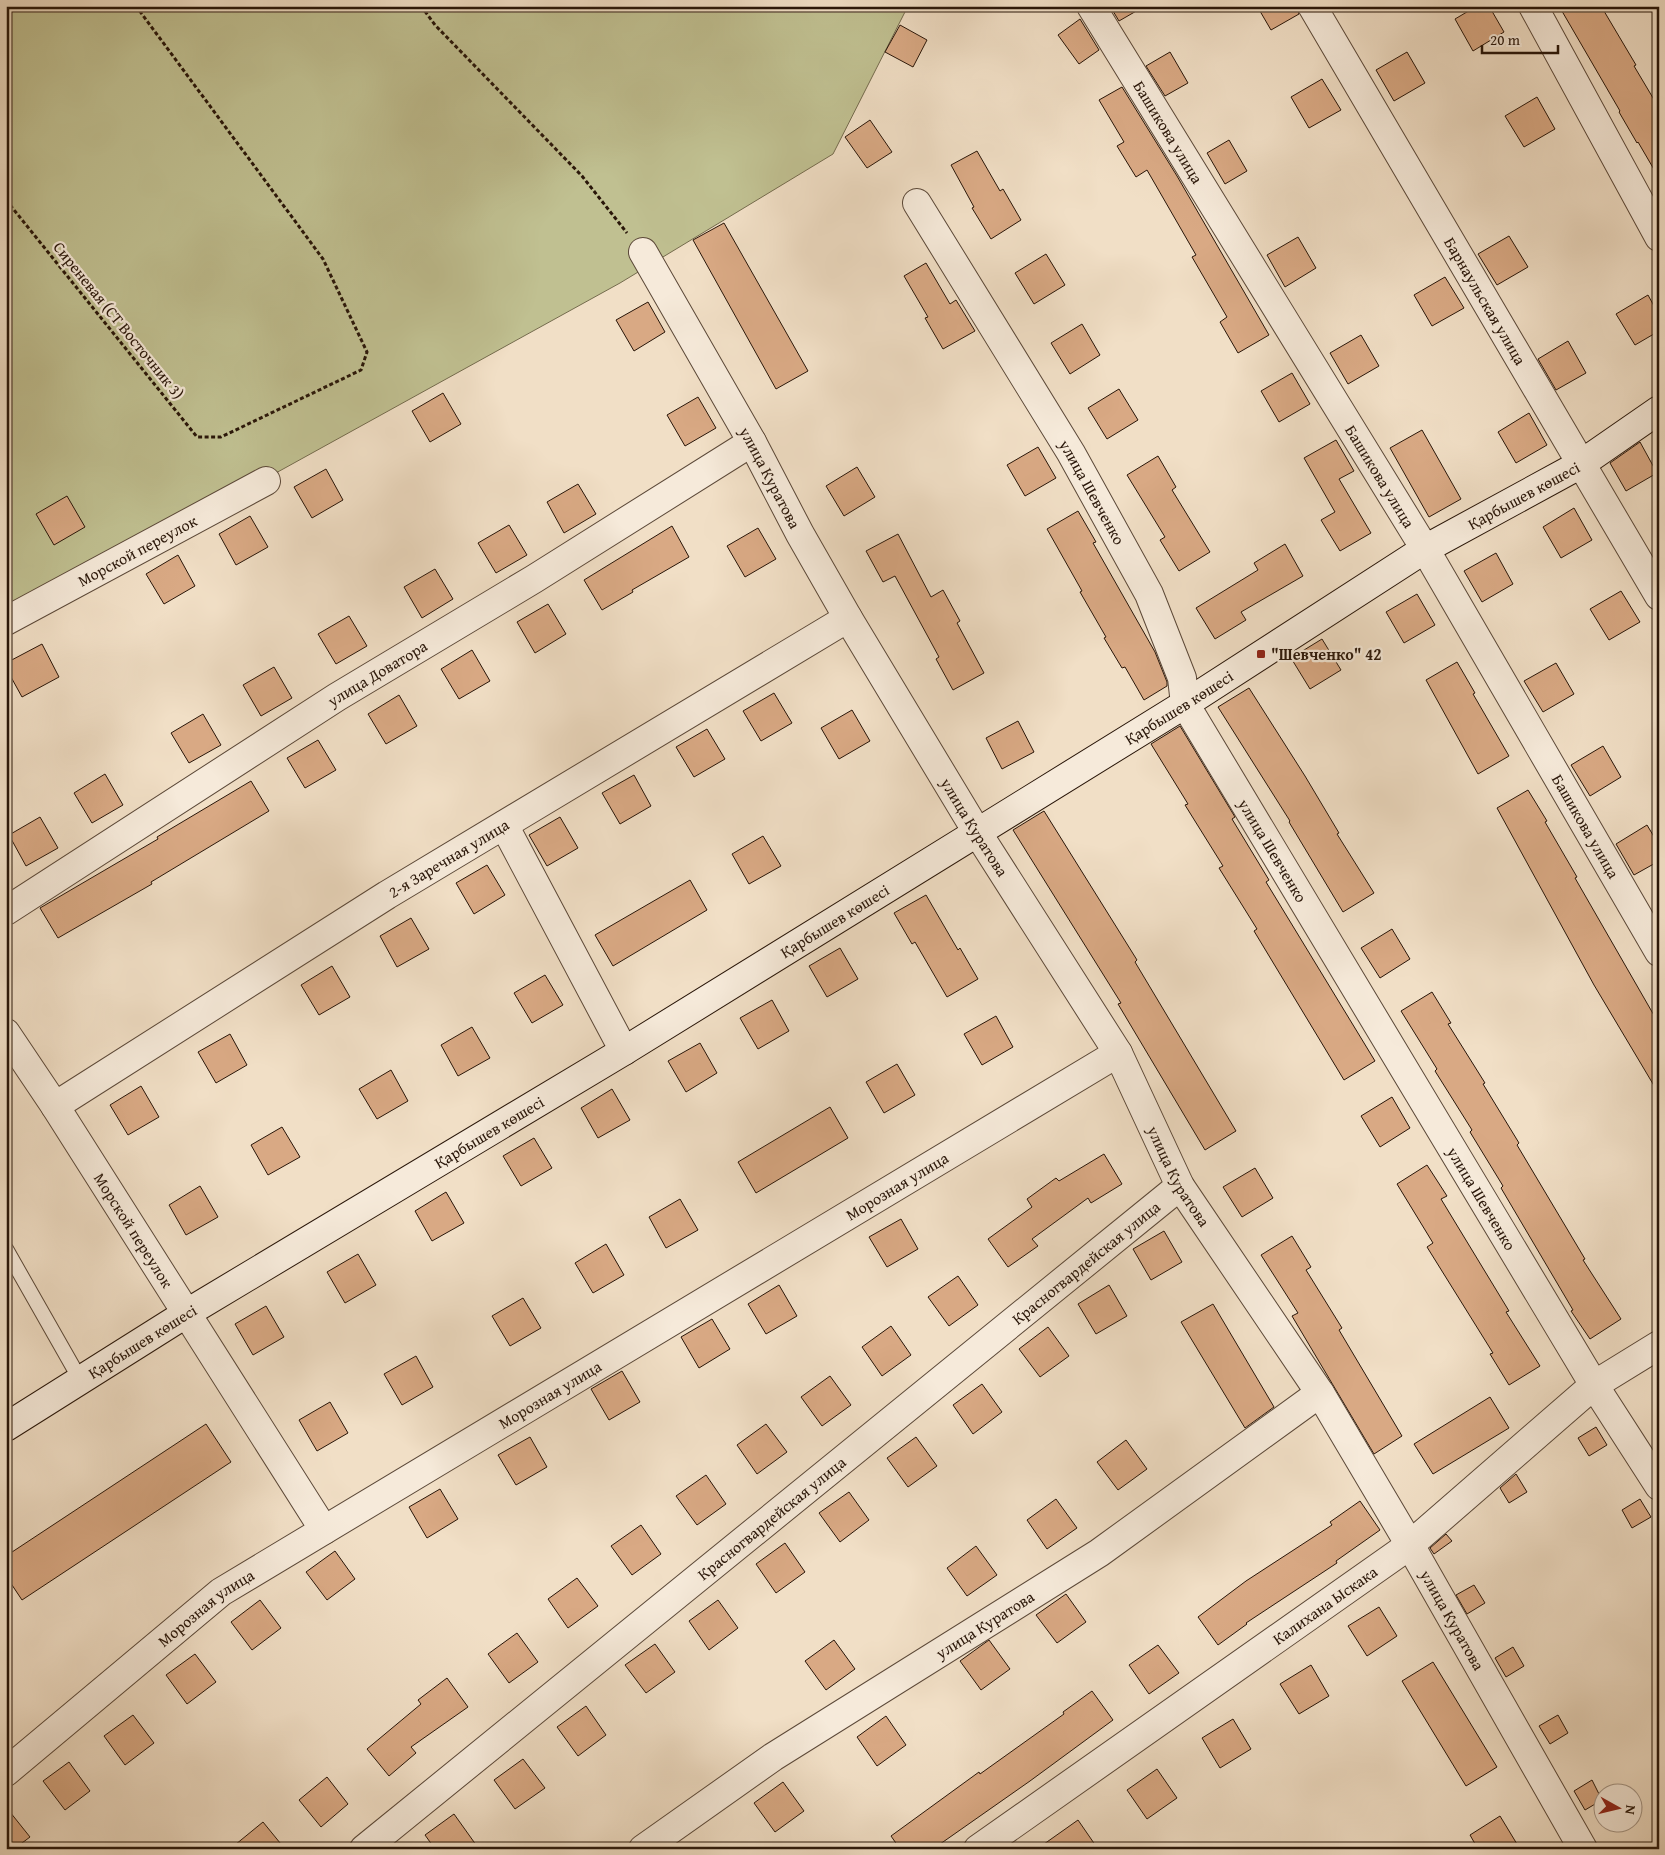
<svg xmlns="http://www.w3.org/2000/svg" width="1665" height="1855" viewBox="0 0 1665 1855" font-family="'Gentium Book Plus',serif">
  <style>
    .green { fill: #c0c091; stroke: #746b4d }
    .building { fill: #d9a984; stroke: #291609 }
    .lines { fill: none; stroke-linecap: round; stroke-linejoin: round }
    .lane-casing { stroke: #5b4838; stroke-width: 16 }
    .street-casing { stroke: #5b4838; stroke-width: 30 }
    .secondary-casing { stroke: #291609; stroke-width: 30 }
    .path { stroke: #291609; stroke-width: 3; stroke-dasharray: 4 2.5; stroke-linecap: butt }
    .lane { stroke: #f6eada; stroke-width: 14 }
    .street { stroke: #f6eada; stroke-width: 28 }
    .secondary { stroke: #f6eada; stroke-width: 28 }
    .poi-dot { fill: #8f2418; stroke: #f6eada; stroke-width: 2 }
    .labels { text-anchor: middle; stroke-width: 4.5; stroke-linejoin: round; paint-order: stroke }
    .street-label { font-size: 16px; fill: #291609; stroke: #f6eada }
    .poi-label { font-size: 16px; font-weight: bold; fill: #291609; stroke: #f6eada; text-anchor: start }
  </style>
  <rect width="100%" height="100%" fill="#f1dfc6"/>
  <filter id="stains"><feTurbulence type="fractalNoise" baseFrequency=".004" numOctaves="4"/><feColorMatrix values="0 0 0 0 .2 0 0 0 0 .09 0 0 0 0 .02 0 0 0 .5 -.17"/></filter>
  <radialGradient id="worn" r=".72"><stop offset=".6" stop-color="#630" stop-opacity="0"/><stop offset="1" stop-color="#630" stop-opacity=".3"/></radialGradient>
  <path class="green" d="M 6,6 L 908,6 L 833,154 L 620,283 L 6,622 Z"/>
  <path class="building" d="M 1110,6 L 1145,6 L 1119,21 Z
    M 1257,6 L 1296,6 L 1299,14 L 1271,30 Z
    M 1477,6 L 1489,6 L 1504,32 L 1473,51 L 1455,19 Z
    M 1559,6 L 1601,6 L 1636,65 L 1634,66 L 1659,108 L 1659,178 L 1638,142 L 1637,143 L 1619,112 L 1620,111 Z
    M 1080,19 L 1099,50 L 1079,64 L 1058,35 Z
    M 900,25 L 927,40 L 913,67 L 885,52 Z
    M 1170,52 L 1188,83 L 1165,96 L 1146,66 Z
    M 1407,52 L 1425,83 L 1394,101 L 1376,70 Z
    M 1322,79 L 1341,110 L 1309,128 L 1291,97 Z
    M 1122,87 L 1177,176 L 1269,335 L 1238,353 L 1220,322 L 1227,317 L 1192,257 L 1196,255 L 1147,170 L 1136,177 L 1117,146 L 1124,142 L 1099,100 Z
    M 1537,97 L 1555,129 L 1524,147 L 1505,116 Z
    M 870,120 L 892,152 L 867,168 L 845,137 Z
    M 1229,140 L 1247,171 L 1225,184 L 1207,153 Z
    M 977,151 L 1000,191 L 1003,189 L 1021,220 L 991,239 L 972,208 L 974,207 L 951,165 Z
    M 724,223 L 808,371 L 776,389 L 693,240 Z
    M 1509,236 L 1528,267 L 1497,285 L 1478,254 Z
    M 1298,237 L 1316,268 L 1285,287 L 1267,255 Z
    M 1046,254 L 1065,285 L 1034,304 L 1015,273 Z
    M 926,263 L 950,304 L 956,300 L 975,331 L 943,349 L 925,318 L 928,317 L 904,276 Z
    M 1445,277 L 1464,308 L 1432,326 L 1414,295 Z
    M 1648,295 L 1659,315 L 1659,331 L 1635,345 L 1616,314 Z
    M 648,302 L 665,332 L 634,351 L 616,320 Z
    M 1082,324 L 1100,355 L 1070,374 L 1051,343 Z
    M 1361,335 L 1379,366 L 1348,384 L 1330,353 Z
    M 1568,341 L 1586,373 L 1556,390 L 1538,359 Z
    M 1292,373 L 1310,404 L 1279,422 L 1261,391 Z
    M 1119,389 L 1138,420 L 1107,439 L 1088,408 Z
    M 443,393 L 461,424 L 430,442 L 412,411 Z
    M 698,397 L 716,428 L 685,446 L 667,415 Z
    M 1529,413 L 1547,445 L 1516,463 L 1498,432 Z
    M 1422,430 L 1461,499 L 1429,517 L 1390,448 Z
    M 1336,440 L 1354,471 L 1339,479 L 1371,533 L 1340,551 L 1321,520 L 1335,512 L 1304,458 Z
    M 1640,442 L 1657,473 L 1626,491 L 1610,463 Z
    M 1038,447 L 1056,478 L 1025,496 L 1007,465 Z
    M 1158,456 L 1176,487 L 1172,490 L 1210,552 L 1179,571 L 1160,540 L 1165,537 L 1127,475 Z
    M 857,467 L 875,497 L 844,516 L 826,486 Z
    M 326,469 L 343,500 L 312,518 L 294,487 Z
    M 578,484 L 596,514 L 564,533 L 547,502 Z
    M 67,496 L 85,527 L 54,545 L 36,514 Z
    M 1574,508 L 1592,540 L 1561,558 L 1543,527 Z
    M 1078,511 L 1096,542 L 1093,543 L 1155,652 L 1167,682 L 1167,686 L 1144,700 L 1125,667 L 1122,668 L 1104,638 L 1106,637 L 1080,592 L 1082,591 L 1047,529 Z
    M 250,516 L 268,547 L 236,565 L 219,534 Z
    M 509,525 L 527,555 L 496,573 L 478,543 Z
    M 672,526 L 689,557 L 632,590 L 633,592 L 602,610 L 584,580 Z
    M 758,528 L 776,559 L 745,577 L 727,546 Z
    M 898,534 L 931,597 L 943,590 L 960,621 L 957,623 L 984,673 L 953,690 L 936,659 L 939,657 L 895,576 L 883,582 L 866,551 Z
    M 1285,544 L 1303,576 L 1241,612 L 1246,620 L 1215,639 L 1196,608 L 1258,570 L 1254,563 Z
    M 1496,553 L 1513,584 L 1482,602 L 1464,571 Z
    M 178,555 L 195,586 L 164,604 L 146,574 Z
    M 435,569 L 453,599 L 422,618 L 404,587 Z
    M 1621,591 L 1640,622 L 1609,640 L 1590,609 Z
    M 1417,594 L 1435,625 L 1404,643 L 1386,612 Z
    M 548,604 L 566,634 L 535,653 L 517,622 Z
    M 349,616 L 367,646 L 336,664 L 318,634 Z
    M 1322,639 L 1341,670 L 1310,689 L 1291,658 Z
    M 42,644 L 59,677 L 22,697 L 6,668 L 6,663 Z
    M 472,650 L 490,681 L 459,699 L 441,669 Z
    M 1457,662 L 1475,693 L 1473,694 L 1509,756 L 1478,774 L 1426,680 Z
    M 1556,663 L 1574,694 L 1543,712 L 1524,681 Z
    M 274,667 L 292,698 L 261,716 L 243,685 Z
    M 1249,688 L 1305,776 L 1339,833 L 1337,834 L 1374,893 L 1343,912 L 1289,822 L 1290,821 L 1218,707 Z
    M 774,693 L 792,723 L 761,741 L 743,711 Z
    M 399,695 L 417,726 L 386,744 L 368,714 Z
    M 852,710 L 870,741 L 839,759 L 821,728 Z
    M 203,714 L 221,745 L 189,763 L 171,733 Z
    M 1018,721 L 1034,752 L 1002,769 L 986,738 Z
    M 1180,726 L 1235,817 L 1232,819 L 1269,880 L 1266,882 L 1375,1061 L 1344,1080 L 1254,931 L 1257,929 L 1219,868 L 1223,866 L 1185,805 L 1188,804 L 1151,744 Z
    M 707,729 L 725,759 L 694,777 L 676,747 Z
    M 318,740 L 336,770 L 305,788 L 287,758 Z
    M 1603,746 L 1621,777 L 1590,796 L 1571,765 Z
    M 105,774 L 123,805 L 92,823 L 74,793 Z
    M 634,775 L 651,806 L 620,824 L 602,793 Z
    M 251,781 L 269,811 L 151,882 L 152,884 L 58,938 L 40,908 L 158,839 L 157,837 Z
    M 1528,790 L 1547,821 L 1545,822 L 1577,877 L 1575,878 L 1659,1024 L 1659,1094 L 1594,985 L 1497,808 Z
    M 1044,811 L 1137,960 L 1135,962 L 1236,1131 L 1205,1150 L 1118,1004 L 1121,1003 L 1013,830 Z
    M 40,817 L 58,848 L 26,866 L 9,835 Z
    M 560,817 L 578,848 L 547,866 L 529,835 Z
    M 1647,825 L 1659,845 L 1659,861 L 1634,875 L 1616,844 Z
    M 763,836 L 781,866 L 749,884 L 732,854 Z
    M 487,865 L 505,895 L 474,914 L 456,883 Z
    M 690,880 L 707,910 L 613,966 L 595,935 Z
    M 926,895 L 958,950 L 960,948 L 978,979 L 947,997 L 915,942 L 912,944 L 894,913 Z
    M 411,918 L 429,949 L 397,967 L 380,936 Z
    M 1392,929 L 1410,959 L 1380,978 L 1361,948 Z
    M 840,948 L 858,979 L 827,997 L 809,966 Z
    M 332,966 L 350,997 L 319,1015 L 301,985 Z
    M 545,975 L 563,1005 L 532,1023 L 514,993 Z
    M 1432,992 L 1451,1023 L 1448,1024 L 1485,1083 L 1483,1084 L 1519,1143 L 1517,1145 L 1585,1259 L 1583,1260 L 1621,1319 L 1590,1339 L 1571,1311 L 1573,1310 L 1501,1188 L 1503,1186 L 1470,1132 L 1472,1130 L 1435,1071 L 1437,1069 L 1401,1011 Z
    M 772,1000 L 789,1031 L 758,1049 L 740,1018 Z
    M 996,1016 L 1013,1047 L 982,1065 L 964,1034 Z
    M 472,1027 L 490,1058 L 458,1076 L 441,1045 Z
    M 230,1034 L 247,1065 L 216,1083 L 198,1052 Z
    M 700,1043 L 717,1073 L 686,1092 L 668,1061 Z
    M 897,1064 L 915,1095 L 884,1113 L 866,1082 Z
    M 391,1070 L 408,1101 L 377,1119 L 359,1089 Z
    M 141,1086 L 159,1117 L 128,1135 L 110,1105 Z
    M 612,1089 L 630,1120 L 598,1138 L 581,1108 Z
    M 1392,1097 L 1410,1128 L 1380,1147 L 1361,1116 Z
    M 830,1107 L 848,1138 L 756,1193 L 738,1162 Z
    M 282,1127 L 300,1157 L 268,1175 L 251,1145 Z
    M 534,1138 L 552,1168 L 521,1186 L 503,1156 Z
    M 1104,1154 L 1122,1184 L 1091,1203 L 1088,1198 L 1032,1239 L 1038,1246 L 1008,1267 L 988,1239 L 1032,1207 L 1027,1199 L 1056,1178 L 1059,1181 Z
    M 1427,1165 L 1447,1196 L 1441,1199 L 1509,1311 L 1506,1312 L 1540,1366 L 1509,1385 L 1490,1354 L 1493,1353 L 1427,1247 L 1433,1243 L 1397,1184 Z
    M 1255,1168 L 1273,1198 L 1242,1217 L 1223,1187 Z
    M 200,1186 L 218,1217 L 186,1235 L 169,1205 Z
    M 446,1192 L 464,1223 L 432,1241 L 415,1211 Z
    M 680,1199 L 698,1230 L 666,1248 L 649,1217 Z
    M 901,1219 L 918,1249 L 887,1267 L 869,1237 Z
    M 1164,1231 L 1182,1262 L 1151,1280 L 1133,1249 Z
    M 1292,1236 L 1311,1267 L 1306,1270 L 1342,1328 L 1339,1330 L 1402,1436 L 1374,1454 L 1292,1316 L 1298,1313 L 1261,1255 Z
    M 606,1244 L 624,1275 L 593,1293 L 575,1263 Z
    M 358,1254 L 376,1285 L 345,1303 L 327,1272 Z
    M 958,1276 L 978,1305 L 949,1326 L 928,1297 Z
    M 779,1285 L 797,1316 L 766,1334 L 748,1304 Z
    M 1109,1285 L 1127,1316 L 1096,1334 L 1078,1304 Z
    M 523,1298 L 541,1328 L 510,1346 L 492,1316 Z
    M 1213,1304 L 1274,1407 L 1245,1428 L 1181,1322 Z
    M 266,1306 L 284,1337 L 253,1355 L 235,1324 Z
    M 712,1319 L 730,1349 L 699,1368 L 681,1337 Z
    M 891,1326 L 911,1355 L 882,1376 L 862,1347 Z
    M 1048,1327 L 1069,1356 L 1040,1377 L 1019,1349 Z
    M 416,1356 L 433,1387 L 402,1405 L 384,1374 Z
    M 622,1371 L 640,1402 L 609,1420 L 591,1389 Z
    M 830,1376 L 851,1405 L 822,1426 L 801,1397 Z
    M 982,1384 L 1002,1412 L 973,1434 L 953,1405 Z
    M 1490,1397 L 1509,1428 L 1433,1474 L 1414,1444 Z
    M 330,1402 L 348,1433 L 317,1451 L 299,1420 Z
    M 206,1424 L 231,1462 L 22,1600 L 6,1576 L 6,1556 Z
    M 766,1424 L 787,1452 L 757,1474 L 737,1445 Z
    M 1596,1427 L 1607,1445 L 1589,1456 L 1578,1438 Z
    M 530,1437 L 547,1467 L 516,1485 L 498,1455 Z
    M 916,1437 L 937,1466 L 908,1487 L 887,1458 Z
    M 1126,1440 L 1147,1469 L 1118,1490 L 1097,1462 Z
    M 1516,1474 L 1527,1492 L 1509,1503 L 1500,1488 Z
    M 706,1475 L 726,1504 L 697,1525 L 676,1496 Z
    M 440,1489 L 458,1519 L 427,1538 L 409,1507 Z
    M 849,1492 L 869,1520 L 840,1542 L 819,1513 Z
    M 1056,1499 L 1077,1528 L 1047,1549 L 1027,1520 Z
    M 1640,1499 L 1651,1517 L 1632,1528 L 1622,1510 Z
    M 1360,1501 L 1380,1530 L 1336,1561 L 1337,1563 L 1246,1623 L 1247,1624 L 1218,1645 L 1198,1617 L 1246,1581 L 1332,1525 L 1330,1522 Z
    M 641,1525 L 661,1554 L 632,1575 L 611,1546 Z
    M 1446,1534 L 1452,1541 L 1434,1554 L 1430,1548 Z
    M 785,1543 L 805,1572 L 776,1593 L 756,1564 Z
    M 976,1546 L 997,1575 L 967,1596 L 947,1568 Z
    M 335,1551 L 355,1579 L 327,1600 L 306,1572 Z
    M 577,1578 L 598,1606 L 568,1628 L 548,1599 Z
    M 1474,1585 L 1485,1603 L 1467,1614 L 1456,1595 Z
    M 1066,1594 L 1086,1622 L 1057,1643 L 1036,1615 Z
    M 260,1600 L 281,1628 L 252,1650 L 231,1622 Z
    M 718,1600 L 738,1628 L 709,1650 L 689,1621 Z
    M 1379,1607 L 1397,1636 L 1367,1656 L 1348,1626 Z
    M 517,1633 L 538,1662 L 509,1683 L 488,1654 Z
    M 834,1640 L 855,1669 L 826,1690 L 805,1661 Z
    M 989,1640 L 1010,1669 L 981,1690 L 960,1661 Z
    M 655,1644 L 675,1672 L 646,1693 L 625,1665 Z
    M 1158,1645 L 1179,1673 L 1149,1694 L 1129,1665 Z
    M 1513,1647 L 1524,1666 L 1506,1677 L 1495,1658 Z
    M 195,1654 L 216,1682 L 187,1704 L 166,1675 Z
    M 1433,1662 L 1497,1767 L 1466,1786 L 1402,1681 Z
    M 1311,1665 L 1329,1696 L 1299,1714 L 1280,1684 Z
    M 447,1678 L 468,1707 L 411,1747 L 416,1753 L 389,1776 L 367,1749 L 421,1704 L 418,1700 Z
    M 1092,1691 L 1113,1720 L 1030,1781 L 933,1849 L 900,1849 L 891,1836 L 979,1772 L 980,1774 L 1064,1714 L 1063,1712 Z
    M 586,1706 L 606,1735 L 578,1756 L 557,1727 Z
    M 133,1715 L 154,1743 L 125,1765 L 104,1736 Z
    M 1558,1715 L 1568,1733 L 1550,1744 L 1539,1726 Z
    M 886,1716 L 906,1745 L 877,1766 L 857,1737 Z
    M 1233,1719 L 1251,1749 L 1220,1768 L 1202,1738 Z
    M 523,1759 L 545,1788 L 515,1809 L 494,1780 Z
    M 69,1762 L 90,1791 L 65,1810 L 43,1781 Z
    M 1157,1769 L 1177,1798 L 1147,1819 L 1127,1790 Z
    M 327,1777 L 348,1804 L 321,1827 L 299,1800 Z
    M 1592,1780 L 1602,1800 L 1585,1810 L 1574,1791 Z
    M 783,1782 L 804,1811 L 775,1832 L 754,1803 Z
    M 6,1807 L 30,1837 L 14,1849 L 6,1849 Z
    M 454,1814 L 479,1849 L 435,1849 L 425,1835 Z
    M 1500,1816 L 1520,1849 L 1478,1849 L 1470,1835 Z
    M 1078,1820 L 1098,1849 L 1037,1849 Z
    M 263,1822 L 285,1849 L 230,1849 Z"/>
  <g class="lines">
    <defs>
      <path id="lane" d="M 6,1249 L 81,1381"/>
      <g id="street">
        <path id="s1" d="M 1091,6 L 1425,549 L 1659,952"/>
        <path id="s2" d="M 1312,6 L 1659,596"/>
        <path d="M 1533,6 L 1659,237"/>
        <path id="s3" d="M 917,203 L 1071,453 L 1149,594 L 1182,678 L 1185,704 L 1594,1385 L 1659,1486"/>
        <path id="s4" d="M 643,252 L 752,442 L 800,534 L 848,618 L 977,832 L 1118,1053 L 1180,1186 L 1320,1393 L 1410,1545 L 1583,1849"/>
        <path id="s5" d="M 6,621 L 266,481"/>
        <path d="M 504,825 L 624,1051"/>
        <path id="s6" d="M 6,911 L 337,697 L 534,579 L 752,442"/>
        <path id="s7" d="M 6,1033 L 55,1106 L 324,1530"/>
        <path id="s8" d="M 55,1106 L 387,895 L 848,618"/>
        <path id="s9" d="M 6,1772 L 221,1592 L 1118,1053"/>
        <path id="s10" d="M 364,1849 L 1180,1186"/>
        <path id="s11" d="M 643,1849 L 773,1757 L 1099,1553 L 1320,1393"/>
        <path id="s12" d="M 978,1849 L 1410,1545 L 1594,1385 L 1659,1345"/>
      </g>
      <g id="secondary">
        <path id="s13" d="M 6,1427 L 187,1313 L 624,1051 L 1185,704 L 1425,549 L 1581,464 L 1659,410"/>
      </g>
    </defs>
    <use href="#lane" class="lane-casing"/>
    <use href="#street" class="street-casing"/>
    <use href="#secondary" class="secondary-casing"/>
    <path class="path" d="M 421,6 L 435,25 L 582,176 L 627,233
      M 6,200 L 197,437 L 221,437 L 361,370 L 367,352 L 323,259 L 136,6"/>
    <use href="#lane" class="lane"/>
    <use href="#street" class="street"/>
    <use href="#secondary" class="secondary"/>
  </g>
  <rect class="poi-dot" x="1256" y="649" width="10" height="10" rx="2.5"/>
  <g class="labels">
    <g class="street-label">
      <text dy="6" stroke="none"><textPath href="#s1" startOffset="148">Башикова улица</textPath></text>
      <text dy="6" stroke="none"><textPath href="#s2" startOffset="342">Барнаульская улица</textPath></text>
      <text transform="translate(119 320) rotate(51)" y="6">Сиреневая (СТ Восточник 3)</text>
      <text dy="6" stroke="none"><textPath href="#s1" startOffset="552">Башикова улица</textPath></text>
      <text dy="6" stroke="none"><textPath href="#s4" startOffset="259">улица Куратова</textPath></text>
      <text dy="6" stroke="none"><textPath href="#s3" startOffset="338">улица Шевченко</textPath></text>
      <text dy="6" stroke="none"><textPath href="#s13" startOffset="1781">Қарбышев көшесі</textPath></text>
      <text dy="6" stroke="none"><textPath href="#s5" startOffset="149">Морской переулок</textPath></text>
      <text dy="6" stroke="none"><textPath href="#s6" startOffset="441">улица Доватора</textPath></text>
      <text dy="6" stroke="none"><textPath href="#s13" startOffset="1376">Қарбышев көшесі</textPath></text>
      <text dy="6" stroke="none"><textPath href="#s1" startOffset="958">Башикова улица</textPath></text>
      <text dy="6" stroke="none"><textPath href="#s4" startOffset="664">улица Куратова</textPath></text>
      <text dy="6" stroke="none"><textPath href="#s3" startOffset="742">улица Шевченко</textPath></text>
      <text dy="6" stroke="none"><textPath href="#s8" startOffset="465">2-я Заречная улица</textPath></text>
      <text dy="6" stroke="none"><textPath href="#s13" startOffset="971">Қарбышев көшесі</textPath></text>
      <text dy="6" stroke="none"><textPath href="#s13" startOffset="566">Қарбышев көшесі</textPath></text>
      <text dy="6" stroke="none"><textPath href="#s4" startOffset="1069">улица Куратова</textPath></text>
      <text dy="6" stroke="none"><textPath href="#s9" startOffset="1069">Морозная улица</textPath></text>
      <text dy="6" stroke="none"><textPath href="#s3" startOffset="1148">улица Шевченко</textPath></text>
      <text dy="6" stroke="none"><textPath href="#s7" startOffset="235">Морской переулок</textPath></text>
      <text dy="6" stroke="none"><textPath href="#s10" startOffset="930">Красногвардейская улица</textPath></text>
      <text dy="6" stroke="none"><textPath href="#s13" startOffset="161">Қарбышев көшесі</textPath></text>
      <text dy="6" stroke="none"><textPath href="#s9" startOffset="664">Морозная улица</textPath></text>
      <text dy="6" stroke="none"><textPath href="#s10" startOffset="525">Красногвардейская улица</textPath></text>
      <text dy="6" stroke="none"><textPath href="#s12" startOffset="424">Калихана Ыскака</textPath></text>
      <text dy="6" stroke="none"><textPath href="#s9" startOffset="259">Морозная улица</textPath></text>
      <text dy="6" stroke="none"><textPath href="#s4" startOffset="1591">улица Куратова</textPath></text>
      <text dy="6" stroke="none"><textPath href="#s11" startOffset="409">улица Куратова</textPath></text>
    </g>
    <g class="poi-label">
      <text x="1271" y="660">"Шевченко" 42</text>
    </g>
  </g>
  <rect width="1665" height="1855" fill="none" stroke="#f1dfc6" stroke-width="25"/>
  <rect x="8" y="8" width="1650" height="1840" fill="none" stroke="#291609" stroke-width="2.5"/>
  <rect x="12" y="12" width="1640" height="1830" fill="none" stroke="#291609"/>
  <g transform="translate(1618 1808) rotate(98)"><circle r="24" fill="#f6eada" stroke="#a49586"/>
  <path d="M0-4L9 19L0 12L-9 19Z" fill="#8f2418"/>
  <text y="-8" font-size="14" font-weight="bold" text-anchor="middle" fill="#291609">N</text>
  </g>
  <path d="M1482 45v8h76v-8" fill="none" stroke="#291609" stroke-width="2.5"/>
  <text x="1490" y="45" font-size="15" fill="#291609" stroke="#f6eada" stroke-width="4" paint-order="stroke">20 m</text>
  <rect width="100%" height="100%" filter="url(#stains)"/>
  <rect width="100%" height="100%" fill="url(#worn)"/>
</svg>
